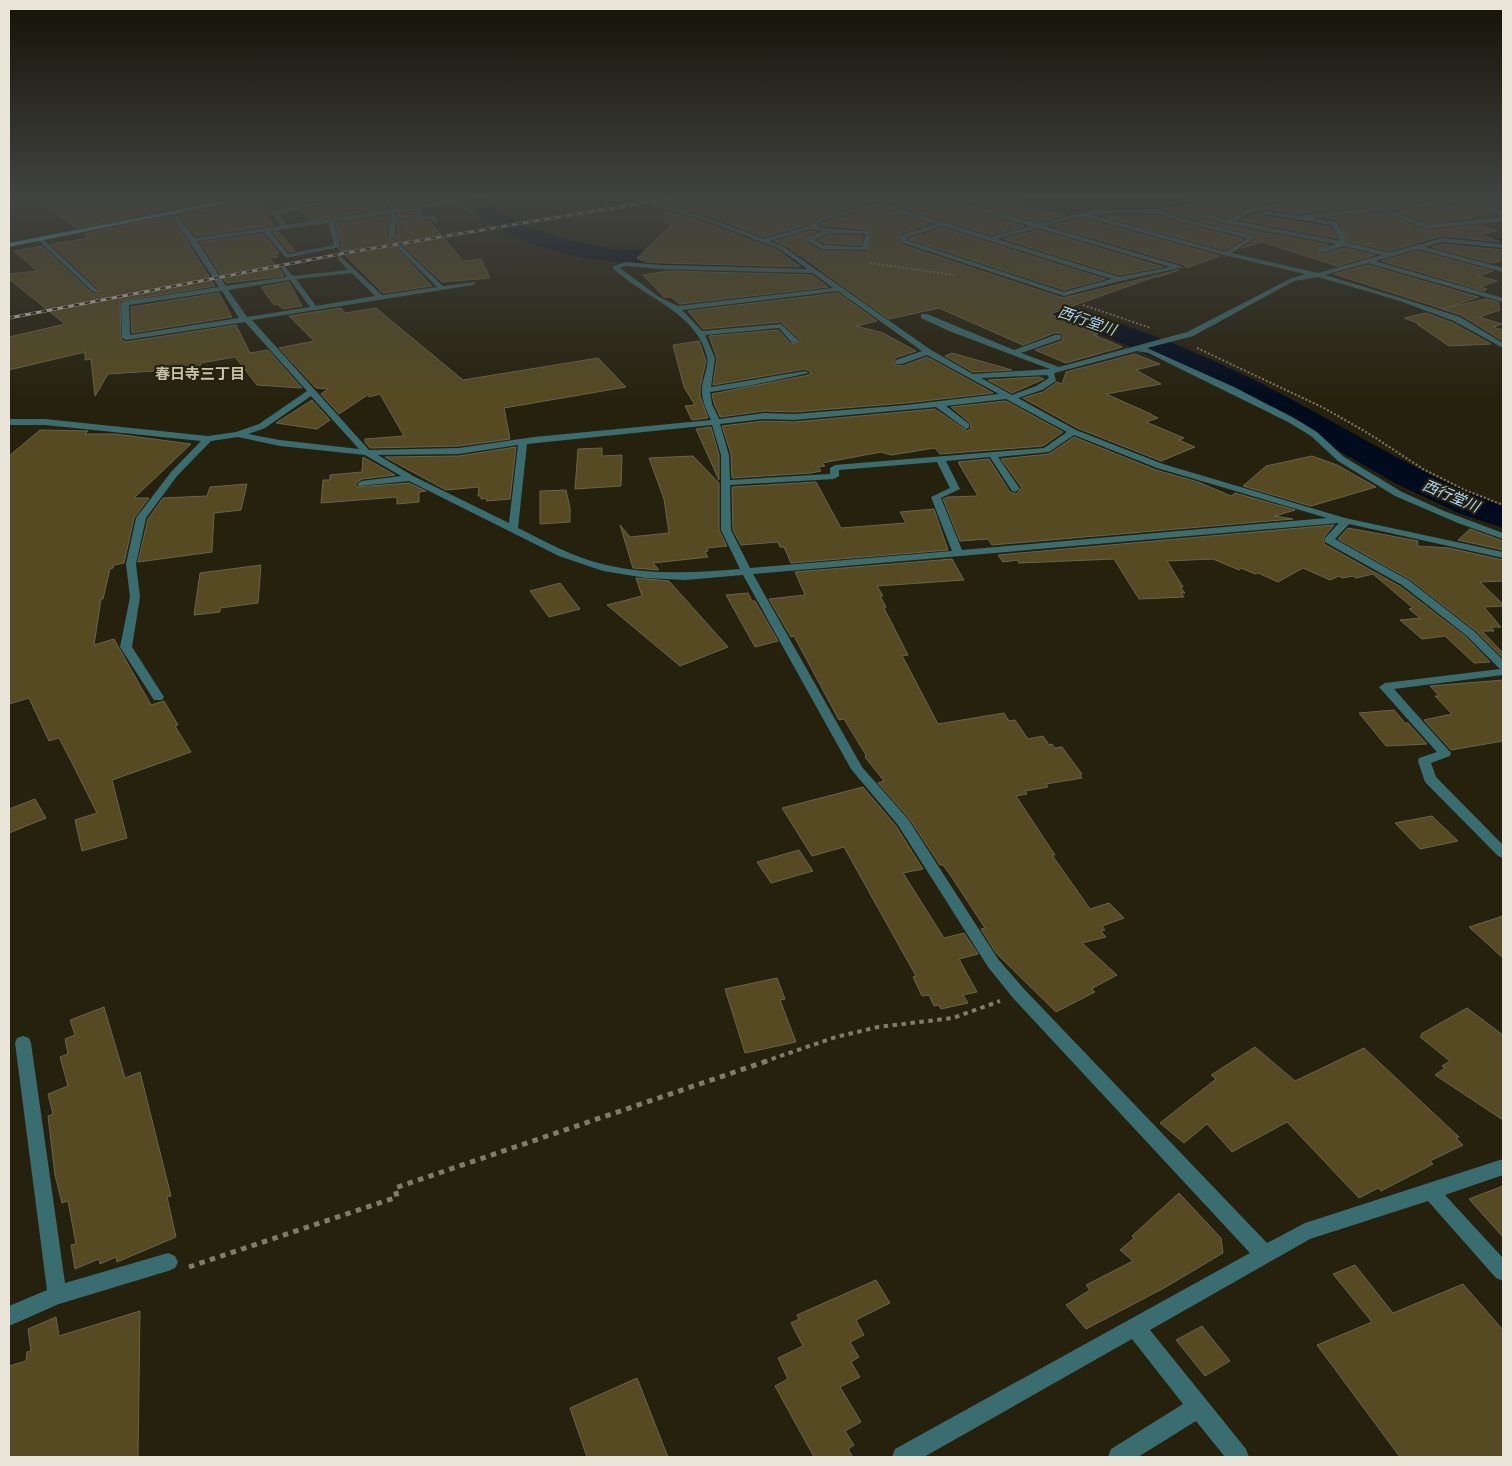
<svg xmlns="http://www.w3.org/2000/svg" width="1512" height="1466" viewBox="0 0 1512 1466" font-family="'Varela Round','Noto Sans JP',sans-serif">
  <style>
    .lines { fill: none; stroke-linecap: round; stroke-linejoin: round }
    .river { fill: #000b1d; fill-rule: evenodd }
    .building { fill: #554a21; stroke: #6a644e }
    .path-far2 { stroke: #807c6b; stroke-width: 2; stroke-dasharray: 2 2; stroke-linecap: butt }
    .path-far1 { stroke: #807c6b; stroke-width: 4; stroke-dasharray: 4.5 4.5; stroke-linecap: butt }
    .path { stroke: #807c6b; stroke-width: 5; stroke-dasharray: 5.5 5.5; stroke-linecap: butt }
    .minor { fill: #3a6d70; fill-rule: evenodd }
    .major { fill: #45b9c1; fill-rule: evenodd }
    .rail-casing { stroke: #cdc9bc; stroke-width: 3 }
    .rail { stroke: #26210d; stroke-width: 2; stroke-dasharray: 5.5; stroke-linecap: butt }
    .labels { text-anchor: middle; stroke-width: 4.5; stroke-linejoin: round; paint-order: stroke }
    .far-water-label { font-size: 15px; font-style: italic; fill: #a7d5fc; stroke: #26210d }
    .far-neighbourhood-label { font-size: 15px; font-weight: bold; fill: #c8c1a9; stroke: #26210d }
  </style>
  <rect width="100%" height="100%" fill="#26210d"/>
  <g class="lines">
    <path class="river" d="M 456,196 L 480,196 L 518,222 L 531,228 L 563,238 L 612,249 L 769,253 L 873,263 L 881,265 L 885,270 L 881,275 L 873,277 C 838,274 802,268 767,267 C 673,263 563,275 483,218 C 474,211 462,205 456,196 Z
      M 1025,196 L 1164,197 L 1503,239 L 1503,253 L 1164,209 L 1097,208 L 1035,202 L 1028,200 Z
      M 999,288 C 1087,309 1184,343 1264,385 C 1344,426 1419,475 1503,506 L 1503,528 L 1458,513 L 1395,483 L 1244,397 L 1199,376 L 1094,332 L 990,300 L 987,295 L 990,290 Z"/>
  </g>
  <path class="building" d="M 33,196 L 236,196 L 76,228 Z
    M 288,196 L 333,196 L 296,205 Z
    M 359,196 L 373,196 L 388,208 L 310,220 L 301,211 Z
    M 388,196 L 419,196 L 424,202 L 400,207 Z
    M 669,196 L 897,196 L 819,216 L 808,224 L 764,237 L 712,217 L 667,204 Z
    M 921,196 L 930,196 L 1024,226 L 991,235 L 894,205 Z
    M 951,196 L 962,196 L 1066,215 L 1038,222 Z
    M 1270,196 L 1311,196 L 1259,205 L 1228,218 L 1192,210 L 1187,215 L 1229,226 L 1329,245 L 1318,250 L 1321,255 L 1344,248 L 1375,255 L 1337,266 L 1262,242 L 1242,248 L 1256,240 L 1256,235 L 1184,217 L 1161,209 L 1199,204 L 1195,202 Z
    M 1343,196 L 1395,196 L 1407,203 L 1298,214 L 1272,210 Z
    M 1411,196 L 1447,196 L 1452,198 L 1421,201 Z
    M 254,200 L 274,225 L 196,236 L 179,215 Z
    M 1466,204 L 1490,214 L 1469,217 L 1473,218 L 1428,223 L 1397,211 Z
    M 880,209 L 930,224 L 901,233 L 900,244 L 1063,298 L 1179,270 L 1158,277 L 1157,276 L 1050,314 L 1098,334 L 1094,335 L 1122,347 L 1066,363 L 1035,350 L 1062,341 L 1063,335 L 1061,333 L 1054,333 L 1023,345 L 939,308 L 889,319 L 785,245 L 775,241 L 811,231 L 817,232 L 804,241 L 821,251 L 867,252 L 872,230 L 820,225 L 824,222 Z
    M 666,211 L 706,223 L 779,251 L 801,267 L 662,263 L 646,262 L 637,258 L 669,227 L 674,226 L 664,222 Z
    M 413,212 L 418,221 L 430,221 L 463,261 L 481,259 L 490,278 L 442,282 L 401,244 L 397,246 L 397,249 L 432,286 L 383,293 L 339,249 L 342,247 L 336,224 L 389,216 L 390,221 L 387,225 L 387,237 L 393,241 L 397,237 L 397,227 L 416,222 L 411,217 L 398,219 L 397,215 Z
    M 1258,213 L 1260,215 L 1331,227 L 1337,238 L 1241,220 Z
    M 1382,213 L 1427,231 L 1481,225 L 1497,231 L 1479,234 L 1500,242 L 1442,236 L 1389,251 L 1348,241 L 1338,221 L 1327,218 Z
    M 1155,215 L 1179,223 L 1243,239 L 1225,250 L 1102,216 Z
    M 171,216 L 215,286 L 120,301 L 121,340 L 126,342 L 236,325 L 250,353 L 268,350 L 302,388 L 257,385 L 235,357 L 201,363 L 199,368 L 108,374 L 95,396 L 91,359 L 85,360 L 85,352 L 9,370 L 9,337 L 65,324 L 9,279 L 9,274 L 37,271 L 14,251 L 42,246 L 92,293 L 97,294 L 98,289 L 51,244 L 89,238 L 84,234 Z
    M 1081,218 L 1220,256 L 1186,268 L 1185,265 L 1051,226 Z
    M 942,228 L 1105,279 L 1064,290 L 908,239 Z
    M 1038,230 L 1163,267 L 1119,275 L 1004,239 Z
    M 273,232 L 279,232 L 295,251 L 289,252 Z
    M 263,234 L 279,253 L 275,253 L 278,257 L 269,258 L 279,268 L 284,276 L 226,283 L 200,242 Z
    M 829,235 L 863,236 L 861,245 L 824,243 L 818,240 Z
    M 1442,244 L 1503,250 L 1503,260 L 1492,263 L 1432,247 Z
    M 1418,251 L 1493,271 L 1478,276 L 1497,281 L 1480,287 L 1487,289 L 1484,291 L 1382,261 Z
    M 1368,265 L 1478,297 L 1479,297 L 1443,309 L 1334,274 Z
    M 668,271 L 812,275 L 828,287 L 680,304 L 671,297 L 664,297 L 643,275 Z
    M 289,282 L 302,306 L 283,309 L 277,304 L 274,305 L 261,287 Z
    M 219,293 L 232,317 L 132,333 L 131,307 Z
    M 838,293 L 877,321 L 856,326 L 883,333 L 916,351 L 895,358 L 895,365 L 903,366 L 927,357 L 993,393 L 906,403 L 794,412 L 764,411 L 720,417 L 714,403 L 712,394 L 809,375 L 811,372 L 805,369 L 713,385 L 717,358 L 709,336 L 778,330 L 791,344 L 801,341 L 781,322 L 703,329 L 688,311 Z
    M 1486,299 L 1498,302 L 1500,310 L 1479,317 L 1502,324 L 1493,327 L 1503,330 L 1503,341 L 1461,315 L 1442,309 Z
    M 341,308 L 345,313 L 376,308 L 463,380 L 598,358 L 626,387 L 504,408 L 510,439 L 459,446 L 370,448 L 365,442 L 365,439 L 404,436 L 380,394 L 369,397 L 369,394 L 339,414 L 321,394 L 328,389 L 316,388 L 279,348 L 314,341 L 289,316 Z
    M 1426,313 L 1453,323 L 1491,344 L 1449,346 L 1417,324 L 1420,324 L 1404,318 Z
    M 699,341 L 706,361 L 700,387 L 700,396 L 708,418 L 692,420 L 685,406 L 695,405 L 684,387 L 673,345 Z
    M 952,353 L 1012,370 L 973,372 L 945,356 Z
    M 1135,354 L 1160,364 L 1136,370 L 1161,384 L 1106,394 L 1151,414 L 1150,414 L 1158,418 L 1146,422 L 1184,438 L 1179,440 L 1195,447 L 1161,461 L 1077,428 L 1023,398 L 1043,392 L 1057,382 L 1062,384 L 1066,372 Z
    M 1039,377 L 1044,379 L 1012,393 L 988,380 Z
    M 312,400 L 330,420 L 317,429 L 276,423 Z
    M 1006,401 L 1063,432 L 1043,446 L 940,454 L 935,448 L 891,455 L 881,452 L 822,463 L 825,466 L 818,467 L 821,471 L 811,473 L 732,478 L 731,454 L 722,426 L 764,421 L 794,422 L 935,409 L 967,431 L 971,429 L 970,423 L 951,407 Z
    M 711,427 L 719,455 L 719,480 L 696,429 Z
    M 40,430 L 88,431 L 85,434 L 115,434 L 191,444 L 134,498 L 149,498 L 134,518 L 124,563 L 114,565 L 113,568 L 110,569 L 103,599 L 101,599 L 94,645 L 114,639 L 151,705 L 164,701 L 178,725 L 175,726 L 191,752 L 112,780 L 127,838 L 82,851 L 75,820 L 97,813 L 71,761 L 59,738 L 49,741 L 29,698 L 9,704 L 9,456 Z
    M 1074,437 L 1156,470 L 1198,482 L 1231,496 L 1235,493 L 1295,510 L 1275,516 L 1293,519 L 992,545 L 988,539 L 960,541 L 943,499 L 948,497 L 978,496 L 958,462 L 989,459 L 1010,492 L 1016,494 L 1022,488 L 1001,459 L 1049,454 Z
    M 516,447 L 510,499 L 486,501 L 487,498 L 481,499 L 481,496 L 478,496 L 479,487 L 446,490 L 385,457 L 459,456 Z
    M 602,448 L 602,456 L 622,455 L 621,486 L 575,489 L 578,449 Z
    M 693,456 L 719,483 L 719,530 L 727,546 L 707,548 L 708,551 L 705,552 L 708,557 L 653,563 L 659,570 L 633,568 L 620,525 L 630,537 L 669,533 L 664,499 L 649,458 Z
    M 1312,456 L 1337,465 L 1376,487 L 1311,506 L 1243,486 L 1266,466 Z
    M 363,457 L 395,475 L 362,479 L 355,484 L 358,487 L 409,483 L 426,491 L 419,492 L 419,502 L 397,504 L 397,497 L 321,503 L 323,480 L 330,480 L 330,475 L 362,472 Z
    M 816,482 L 841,528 L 906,523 L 900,512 L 934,509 L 948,550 L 791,563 L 784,547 L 780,547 L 778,542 L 741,545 L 733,530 L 732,487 Z
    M 247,484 L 241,510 L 214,513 L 212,552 L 138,562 L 148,519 L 163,498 L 207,496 L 210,487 Z
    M 566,490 L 570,508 L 570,522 L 540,524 L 540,491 Z
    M 1334,525 L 1324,537 L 1324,544 L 1401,587 L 1466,637 L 1490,662 L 1474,663 L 1445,636 L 1422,639 L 1400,620 L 1420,618 L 1409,609 L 1413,608 L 1373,574 L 1356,578 L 1353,576 L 1342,578 L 1339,576 L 1330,580 L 1303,568 L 1278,582 L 1258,573 L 1255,574 L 1241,568 L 1239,570 L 1213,559 L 1167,561 L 1183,587 L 1180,587 L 1185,593 L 1181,593 L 1184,597 L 1139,599 L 1114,559 L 1019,563 L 1017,560 L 1003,562 L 998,555 Z
    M 1348,528 L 1418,541 L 1417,546 L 1449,548 L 1503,560 L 1503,581 L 1480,582 L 1503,604 L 1503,606 L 1484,607 L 1501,627 L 1491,627 L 1494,631 L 1482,631 L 1503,653 L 1503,658 L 1476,631 L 1411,580 L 1338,539 Z
    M 1470,529 L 1503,541 L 1503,550 L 1458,540 Z
    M 952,559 L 964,580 L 877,586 L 883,596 L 880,596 L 886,607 L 884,608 L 908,655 L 902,656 L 906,663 L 938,724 L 1004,713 L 1009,721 L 1015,720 L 1028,739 L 1043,736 L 1049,745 L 1052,744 L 1054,748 L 1062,747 L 1082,774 L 1080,775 L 1082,778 L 1046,784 L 1048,787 L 1025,791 L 1027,794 L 1016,796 L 1055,855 L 1052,855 L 1090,909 L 1109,903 L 1124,918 L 1102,926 L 1105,930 L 1101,931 L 1106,937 L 1082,943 L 1117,975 L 1091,989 L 1095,992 L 1056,1012 L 996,953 L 981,929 L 985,928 L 951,876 L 943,865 L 940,865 L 909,818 L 878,783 L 884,781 L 865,757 L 866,755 L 844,719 L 839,720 L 794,636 L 791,637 L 769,599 L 805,595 L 795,572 Z
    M 261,565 L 258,603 L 220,608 L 220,612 L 194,615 L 200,573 Z
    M 636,578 L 669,581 L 728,647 L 680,666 L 607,605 L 642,596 Z
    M 560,583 L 580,609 L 549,617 L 530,591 Z
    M 748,593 L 752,601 L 755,601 L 778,641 L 755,647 L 726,595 Z
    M 1503,680 L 1503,741 L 1451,750 L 1424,720 L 1452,714 L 1435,696 L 1439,696 L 1430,686 Z
    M 1394,710 L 1405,723 L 1408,723 L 1427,744 L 1386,746 L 1359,713 Z
    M 863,787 L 896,826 L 923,869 L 903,873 L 944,938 L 964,933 L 978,954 L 959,959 L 977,992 L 963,995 L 968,1003 L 941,1009 L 939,1005 L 934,1006 L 929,995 L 922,996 L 913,977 L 916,976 L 844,847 L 812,856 L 782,808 Z
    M 35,799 L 46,818 L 9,833 L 9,809 Z
    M 1432,816 L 1458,841 L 1420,849 L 1395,823 Z
    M 799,850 L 813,871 L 771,883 L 757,862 Z
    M 1503,916 L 1503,958 L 1469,927 Z
    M 777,978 L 785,999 L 780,1000 L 796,1042 L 745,1053 L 725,989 Z
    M 104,1007 L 125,1078 L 140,1072 L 171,1196 L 167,1197 L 176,1237 L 117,1262 L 116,1257 L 100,1264 L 99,1259 L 75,1269 L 71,1245 L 76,1244 L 68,1201 L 62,1203 L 55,1175 L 48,1116 L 53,1114 L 48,1094 L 68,1086 L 60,1057 L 68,1054 L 65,1039 L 75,1035 L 70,1020 Z
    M 1467,1008 L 1503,1035 L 1503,1120 L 1435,1075 L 1445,1068 L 1442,1066 L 1450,1061 L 1420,1037 L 1422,1036 L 1421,1034 Z
    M 1255,1047 L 1295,1081 L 1364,1048 L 1459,1137 L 1456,1138 L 1463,1145 L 1430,1161 L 1433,1164 L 1381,1191 L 1378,1188 L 1359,1198 L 1287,1122 L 1232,1152 L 1207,1124 L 1184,1143 L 1160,1123 L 1216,1079 L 1211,1075 Z
    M 1503,1186 L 1503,1237 L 1469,1199 Z
    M 1179,1193 L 1221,1238 L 1223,1253 L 1164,1288 L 1086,1329 L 1066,1305 L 1090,1290 L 1086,1285 L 1133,1261 L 1120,1250 L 1134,1238 L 1132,1236 Z
    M 1355,1265 L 1393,1313 L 1463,1284 L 1503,1330 L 1503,1457 L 1400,1457 L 1317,1345 L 1372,1322 L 1333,1274 Z
    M 876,1280 L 890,1303 L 856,1320 L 864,1335 L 850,1342 L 859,1357 L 851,1362 L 860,1377 L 840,1387 L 861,1422 L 845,1431 L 854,1445 L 848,1449 L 853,1457 L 814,1457 L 775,1386 L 788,1379 L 778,1358 L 803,1346 L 791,1323 L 799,1319 L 797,1315 Z
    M 140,1311 L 138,1457 L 9,1457 L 9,1366 L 26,1361 L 27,1352 L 31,1351 L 28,1329 L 56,1317 L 59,1336 Z
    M 1202,1326 L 1230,1361 L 1205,1376 L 1176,1340 Z
    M 637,1378 L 668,1457 L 587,1457 L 570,1408 Z"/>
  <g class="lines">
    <path class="path-far2" d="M 870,263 L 955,275
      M 1083,305 L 1151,328
      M 1197,348 L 1324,408 L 1371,435 L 1423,469 L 1465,490 L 1503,505"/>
    <path class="path-far1" d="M 763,1062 L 836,1037 L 878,1027 L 953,1018 L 1000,1001"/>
    <path class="path" d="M 189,1267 L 397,1197 L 395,1188 L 767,1061"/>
    <path class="minor" d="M 344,196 L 357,196 L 278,214 L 287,225 L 393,209 L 375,196 L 387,198 L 399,209 L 468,196 L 483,196 L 459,202 L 474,211 L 472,214 L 453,203 L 420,209 L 422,216 L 435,216 L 438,221 L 435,223 L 431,219 L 418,219 L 414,210 L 395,213 L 397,221 L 411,219 L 414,221 L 395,226 L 395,237 L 392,239 L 389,237 L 389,225 L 392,222 L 390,214 L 334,222 L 340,247 L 286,258 L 264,232 L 197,241 L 226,286 L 287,277 L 281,268 L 284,266 L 293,276 L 348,270 L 337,258 L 340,256 L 382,295 L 437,287 L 398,248 L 401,246 L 443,286 L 475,282 L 476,283 L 473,285 L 252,320 L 369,450 L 459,448 L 534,437 L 711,420 C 706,410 701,399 702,387 C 703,378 709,366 707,357 C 697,311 641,297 612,267 L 625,262 L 662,265 L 807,269 L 780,249 L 707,221 L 623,196 L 634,196 L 711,219 L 764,239 L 809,226 L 819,218 L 907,196 L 919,196 L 887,205 L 991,237 L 1031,226 L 932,196 L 943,196 L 1038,224 L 1094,210 L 1156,209 L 1183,219 L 1255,236 L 1255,238 L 1231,253 L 1318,273 L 1382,255 L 1344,246 L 1322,253 L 1319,251 L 1320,250 L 1336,244 L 1229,224 L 1189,214 L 1192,212 L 1228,220 L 1248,210 L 1259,207 L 1325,196 L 1341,196 L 1252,212 L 1235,221 L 1340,241 L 1332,225 L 1260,213 L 1263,211 L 1298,216 L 1414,204 L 1397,196 L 1406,196 L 1421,203 L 1459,199 L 1457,196 L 1463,196 L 1476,201 L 1503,198 L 1503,202 L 1481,203 L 1503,212 L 1503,216 L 1466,202 L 1389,210 L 1428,225 L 1503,217 L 1503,221 L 1427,229 L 1382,211 L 1313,218 L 1336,222 L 1347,239 L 1346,242 L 1389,253 L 1442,238 L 1503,244 L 1503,248 L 1442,242 L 1425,247 L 1503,268 L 1503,272 L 1418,249 L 1375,261 L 1503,298 L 1503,302 L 1368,263 L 1325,275 L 1401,298 L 1460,317 L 1503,343 L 1503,348 L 1454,321 L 1397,300 L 1318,277 L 1294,281 L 1193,336 L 1147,348 L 1234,387 L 1294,418 L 1317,432 L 1344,457 L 1402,492 L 1444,511 L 1503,533 L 1503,539 L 1458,523 L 1395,496 L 1338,461 L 1311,436 L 1288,422 L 1148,353 L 1137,351 L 1054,373 L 1056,381 L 1042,390 L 1018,398 L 1076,430 L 1163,464 L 1345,518 L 1503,552 L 1503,558 L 1349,524 L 1335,539 L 1410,581 L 1475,632 L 1503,660 L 1503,675 L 1394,689 L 1451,753 L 1450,756 L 1431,763 L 1436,777 L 1503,845 L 1503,858 L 1498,856 L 1425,782 L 1418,761 L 1419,758 L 1437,752 L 1379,687 L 1385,683 L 1500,669 L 1467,636 L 1402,585 L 1325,542 L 1325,538 L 1339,523 L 753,574 L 862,767 L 908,819 L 998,959 L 1025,990 L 1267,1243 L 1305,1223 L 1503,1159 L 1503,1175 L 1445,1195 L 1503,1258 L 1503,1281 L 1496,1278 L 1428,1201 L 1310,1239 L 1150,1330 L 1246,1449 L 1249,1457 L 1225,1457 L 1196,1421 L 1138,1457 L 1108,1457 L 1111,1449 L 1183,1404 L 1132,1339 L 924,1457 L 892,1457 L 895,1449 L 1250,1253 L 1013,998 L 988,967 L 898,825 L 851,769 L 743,575 L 685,580 L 646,578 L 603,571 L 559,556 L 409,481 L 359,486 L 357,484 L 362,481 L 401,476 L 365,455 L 280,446 L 238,437 L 211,441 L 177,476 L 146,518 L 136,564 L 140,597 L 132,647 L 164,697 L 162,700 L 154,700 L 120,647 L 130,597 L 126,564 L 136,518 L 171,472 L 201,441 L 45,425 L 9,425 L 9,419 L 45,419 L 208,436 L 236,432 L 259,424 L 307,391 L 245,322 L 126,340 L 122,338 L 121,303 L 125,301 L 219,287 L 170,212 L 174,212 L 195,238 L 281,226 L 272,212 ZM 880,207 L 936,224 L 902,235 L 901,242 L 1064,296 L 1120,281 L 1184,267 L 1044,226 L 1081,216 L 1224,255 L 1305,274 L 1290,279 L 1187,332 L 1059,367 L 1021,353 L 1061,339 L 1061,335 L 1055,335 L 1014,350 L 927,314 L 921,314 L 921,318 L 949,331 L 1050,369 L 973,374 L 931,350 L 784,247 L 769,241 L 811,229 L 822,231 L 806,240 L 822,249 L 867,250 L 871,231 L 828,229 L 816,226 L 823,220 ZM 1155,213 L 1179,221 L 1248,238 L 1225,252 L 1089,214 ZM 328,223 L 334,245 L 288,254 L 270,231 ZM 942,226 L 1112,279 L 1064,292 L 906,240 L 907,237 ZM 1038,228 L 1171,267 L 1119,277 L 997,239 ZM 829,233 L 866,234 L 862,247 L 823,245 L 814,240 ZM 625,266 L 662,269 L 813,273 L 833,288 L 678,306 L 659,297 L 620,268 ZM 352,273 L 375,296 L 316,306 L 296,279 ZM 290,280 L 310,307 L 247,317 L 228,290 ZM 222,291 L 239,318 L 130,335 L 129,305 ZM 838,291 L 922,351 L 896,360 L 896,364 L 902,364 L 927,355 L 999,394 L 906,405 L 794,414 L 764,413 L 719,419 L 712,404 L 710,392 L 748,386 L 809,373 L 805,371 L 711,387 L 715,358 L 705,335 L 779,328 L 792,343 L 799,341 L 781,324 L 702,331 L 682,310 ZM 1047,375 L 1049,378 L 1036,386 L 1012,395 L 981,378 ZM 311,396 L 359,449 L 280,440 L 248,434 L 265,428 ZM 1006,399 L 1067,432 L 1044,448 L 835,465 L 830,468 L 830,474 L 730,480 L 729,455 L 720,424 L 764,419 L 794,420 L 936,407 L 966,429 L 969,428 L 969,424 L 946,406 ZM 712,425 L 721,455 L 721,530 L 740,569 C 695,573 651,575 606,565 C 575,558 546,542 518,528 L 527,444 ZM 1074,435 L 1157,468 L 1327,518 L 962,550 L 941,498 L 960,489 L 946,461 L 990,457 L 1012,491 L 1015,492 L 1020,489 L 998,457 L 1049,452 ZM 518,445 L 509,523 L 413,476 L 378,455 L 459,454 ZM 937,462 L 950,488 L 931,497 L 952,551 L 750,568 L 731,530 L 730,485 L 834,479 L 839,476 L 839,470 Z
      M 38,238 L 42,238 L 97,290 L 97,292 L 93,292 L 38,240 Z
      M 23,1036 L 29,1038 L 31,1043 L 65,1283 L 168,1253 L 175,1256 L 178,1262 L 175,1268 L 168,1271 L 59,1304 L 9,1326 L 9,1306 L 47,1290 L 15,1043 L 17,1038 Z"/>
    <path class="major" d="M 248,196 L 262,196 L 9,247 L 9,243 Z"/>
    <defs>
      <path id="rail" d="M 9,318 L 345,253 L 684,196"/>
    </defs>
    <use href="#rail" class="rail-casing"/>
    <use href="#rail" class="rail"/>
  </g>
  <linearGradient id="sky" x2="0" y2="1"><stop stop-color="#151207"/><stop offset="0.49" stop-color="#414340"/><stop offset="1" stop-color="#414340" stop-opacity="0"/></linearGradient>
  <rect width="1512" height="402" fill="url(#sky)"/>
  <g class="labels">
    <g class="far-water-label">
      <text transform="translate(1087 321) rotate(19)" y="5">西行堂川</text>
      <text transform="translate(1451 496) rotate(23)" y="5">西行堂川</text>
    </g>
    <g class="far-neighbourhood-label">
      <text x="200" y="379">春日寺三丁目</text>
    </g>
  </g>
  <rect width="1512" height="1466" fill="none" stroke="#e9e5d9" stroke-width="20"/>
</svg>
